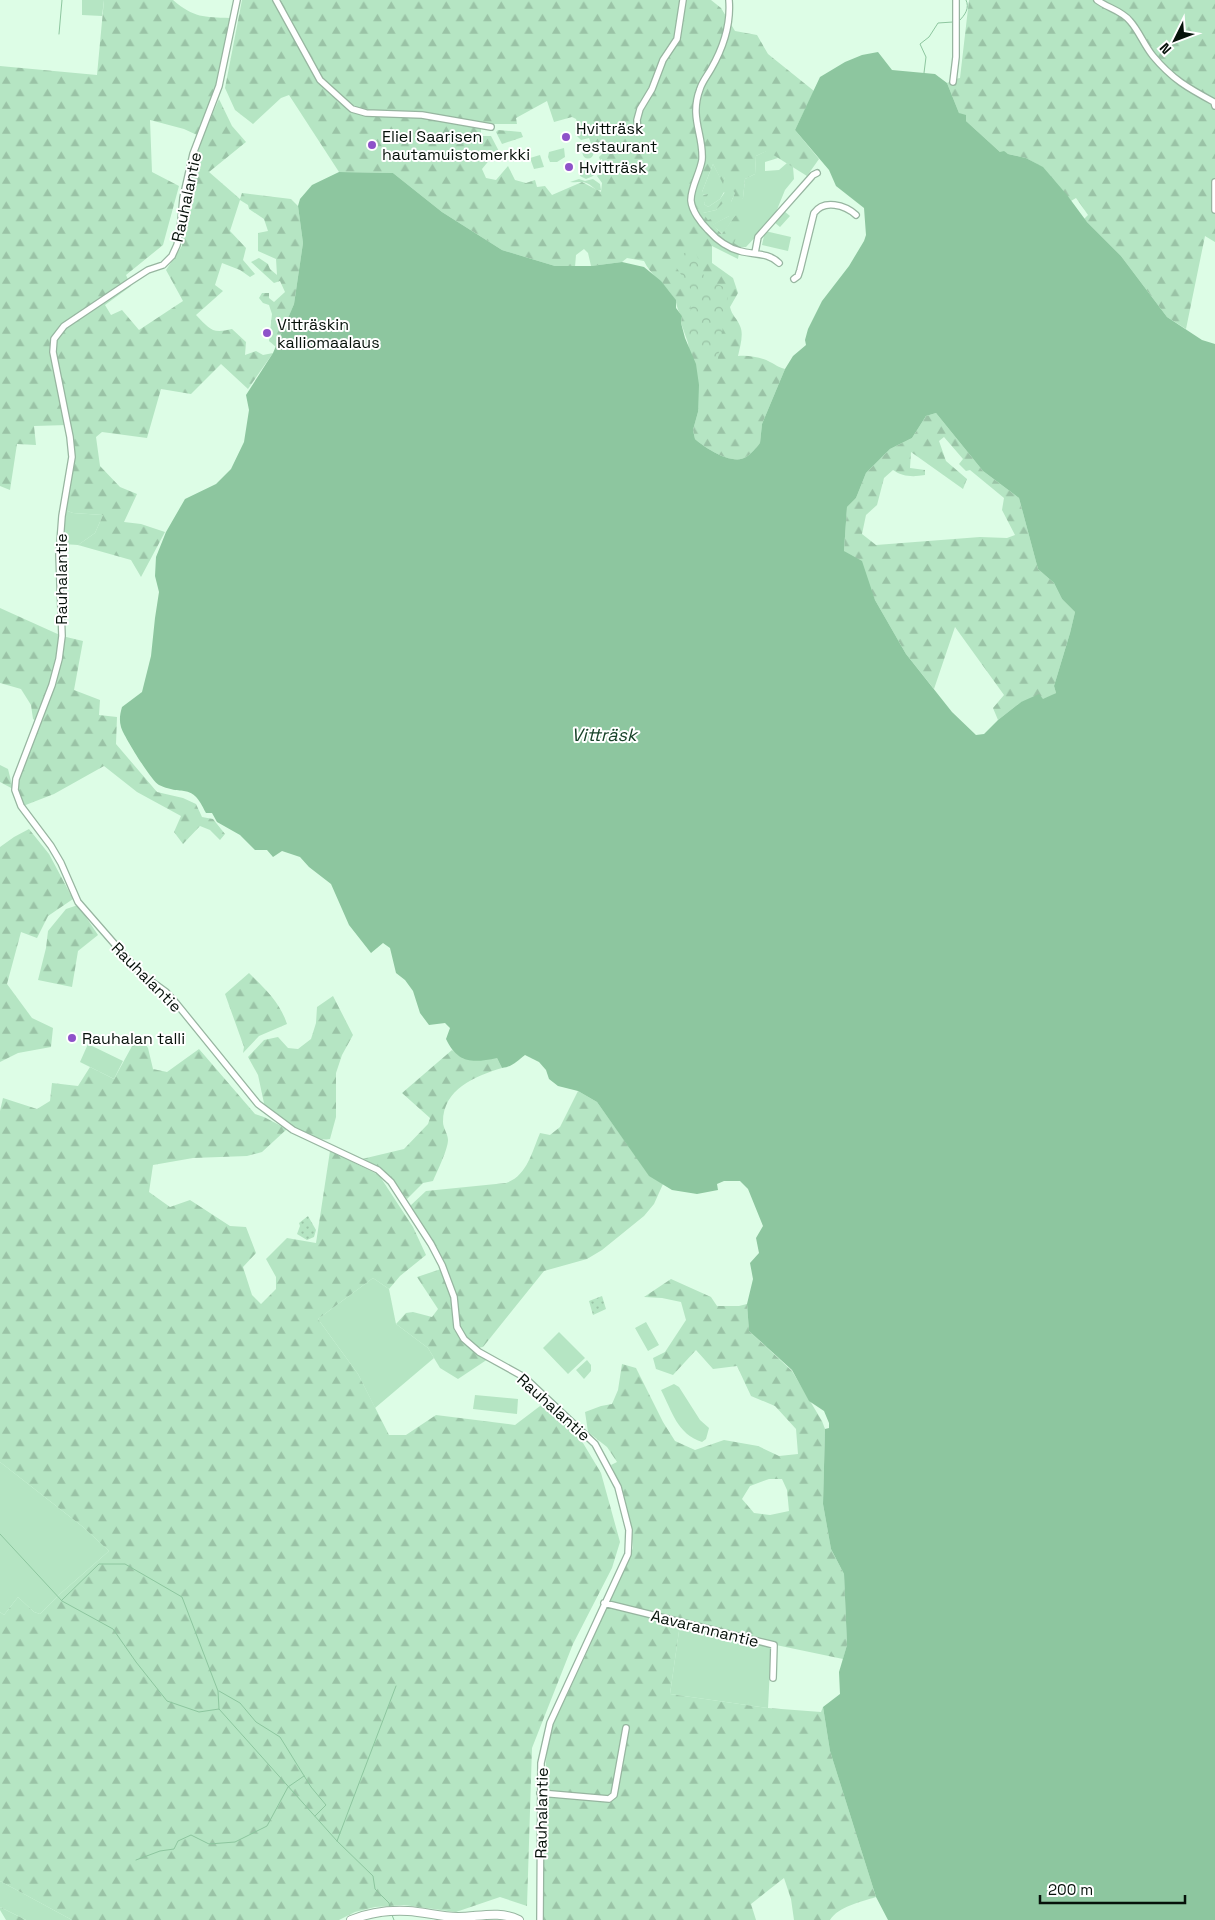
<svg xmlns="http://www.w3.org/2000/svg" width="1215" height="1920" viewBox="0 0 1215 1920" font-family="'Space Grotesk',sans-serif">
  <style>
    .grass { fill: #b5e5c3 }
    .forest { fill: url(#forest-firs); fill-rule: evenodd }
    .park { fill: url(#park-crowns) }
    .garden { fill: url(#garden-dots) }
    .water { fill: #8dc69f; fill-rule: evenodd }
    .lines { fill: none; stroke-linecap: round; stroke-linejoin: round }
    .stream { stroke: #8dc69f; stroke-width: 1 }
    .street-casing { stroke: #97b5a0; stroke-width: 8 }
    .secondary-casing { stroke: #97b5a0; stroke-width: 10 }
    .street { stroke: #fff; stroke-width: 5.5 }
    .secondary { stroke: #fff; stroke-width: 8 }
    .poi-dot { fill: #8e52c9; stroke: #fff; stroke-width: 2 }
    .labels { text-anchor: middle; stroke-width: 4; stroke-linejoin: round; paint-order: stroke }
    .poi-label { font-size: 16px; fill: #06110a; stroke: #fff; text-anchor: start }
    .street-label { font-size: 16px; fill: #06110a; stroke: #fff }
    .water-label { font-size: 18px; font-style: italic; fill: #174228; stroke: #fff }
  </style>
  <defs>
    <pattern id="forest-firs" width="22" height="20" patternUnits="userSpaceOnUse" patternTransform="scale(1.25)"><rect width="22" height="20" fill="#b5e5c3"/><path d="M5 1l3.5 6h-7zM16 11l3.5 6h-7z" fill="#9ac3a6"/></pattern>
    <pattern id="park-crowns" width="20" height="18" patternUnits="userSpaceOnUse" patternTransform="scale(1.25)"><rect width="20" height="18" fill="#b5e5c3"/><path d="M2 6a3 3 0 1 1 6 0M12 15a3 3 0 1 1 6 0" fill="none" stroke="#9ac3a6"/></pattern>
    <pattern id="garden-dots" width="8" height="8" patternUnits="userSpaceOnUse" patternTransform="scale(1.25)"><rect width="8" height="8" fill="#b5e5c3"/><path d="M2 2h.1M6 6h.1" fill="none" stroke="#9ac3a6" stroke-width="1.8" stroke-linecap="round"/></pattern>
  </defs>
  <rect width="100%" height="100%" fill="#ddfde6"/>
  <path class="grass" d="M 82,0 L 104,0 L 102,16 L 82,15 Z
    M582.5 153a5.5 5.5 0 1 1 11 0a5.5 5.5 0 1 1-11 0Z
    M 564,148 L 565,157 L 557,162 L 550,162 L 548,157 L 549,152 Z
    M 768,150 L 778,158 L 765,162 L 765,171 L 779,170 L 787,163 L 793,167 L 794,179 L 785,190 L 774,217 L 746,247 L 740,247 L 733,243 L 742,221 L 735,216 L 723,234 L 712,225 L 729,216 L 708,220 L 703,215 L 703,213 L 716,210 L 728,197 L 724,192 L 720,199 L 708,207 L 704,204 L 707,194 L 702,195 L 702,192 L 713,164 L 723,183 L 725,176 L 730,177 L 735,193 L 731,202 L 743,198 L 745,179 L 755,174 L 756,156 Z
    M 540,155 L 544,167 L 534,169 L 530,158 Z
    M 599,165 L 602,166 L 593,176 L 586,179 L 580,176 L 581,168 Z
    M 579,179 L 585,181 L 593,179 L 600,184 L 601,190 L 597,191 C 585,179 583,183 570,182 Z
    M 784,211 L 790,216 L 780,227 L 774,222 Z
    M 765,231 L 791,237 L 788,251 L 762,245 Z
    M 65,510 L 73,513 L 103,515 L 95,533 L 78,545 L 63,544 Z
    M 88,1044 L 123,1061 L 114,1079 L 80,1062 Z
    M 373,1278 L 389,1289 L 396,1324 L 428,1348 L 434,1358 L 375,1408 L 358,1374 L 318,1319 Z
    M 646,1322 L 659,1345 L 648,1351 L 635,1328 Z
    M 559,1332 L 585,1358 L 568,1374 L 543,1348 Z
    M 587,1360 L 591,1365 L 591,1371 L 584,1379 L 576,1370 Z
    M 674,1384 L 679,1387 L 700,1420 L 709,1428 L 706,1439 L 702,1442 C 677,1434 672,1411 661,1390 Z
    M 475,1395 L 518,1399 L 517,1414 L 473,1409 Z
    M 0,1462 L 83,1527 L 109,1551 L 60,1594 L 40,1614 L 34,1612 L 18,1597 L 4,1615 L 0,1612 Z
    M 680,1624 L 771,1647 L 768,1708 L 670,1694 Z
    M 0,1881 L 72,1920 L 26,1920 L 0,1907 Z"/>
  <path class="forest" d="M 104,0 L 173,0 C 194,18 204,17 230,18 L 215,91 L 197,135 L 184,129 L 150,120 L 152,172 L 179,186 L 163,245 L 126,275 L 131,286 L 105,305 L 111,315 L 122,310 L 139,330 L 183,301 L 166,270 L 182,246 L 195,154 L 219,99 L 232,126 L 246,142 L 209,172 L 240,199 L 242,193 L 291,199 L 298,206 L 303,243 L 294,304 L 276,347 L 269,341 L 272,314 L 269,305 L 263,303 L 259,298 L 262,293 L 269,293 L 269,298 L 274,302 L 285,292 L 280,281 L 274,283 L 251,262 L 259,258 L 268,264 L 270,269 L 277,275 L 276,259 L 258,251 L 258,233 L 268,231 L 264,219 L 249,209 L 248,205 L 240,200 L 230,231 L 246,248 L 243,260 L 255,274 L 250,277 L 240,270 L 222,263 L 215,285 L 223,291 L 196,315 C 210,329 211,334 232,329 L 246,342 L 245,355 L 256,351 L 263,355 L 273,353 L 248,389 L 221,364 L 191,394 L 161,389 L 147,438 L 102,432 L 96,437 L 100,466 L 120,487 L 137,494 L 124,522 L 141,524 L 165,532 L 141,577 L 131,560 L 78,545 L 95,533 L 103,515 L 73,513 L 65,510 L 72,457 L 68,425 L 34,426 L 36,445 L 17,444 L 10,490 L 0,486 L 0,66 L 97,75 Z
    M 242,0 L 711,0 L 721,8 L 735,31 L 757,35 L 768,54 L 814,91 L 795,130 L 819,159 L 807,176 L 767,151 L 756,156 L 755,174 L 745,179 L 743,198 L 734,205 L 731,202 L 735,193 L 730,187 L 730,177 L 725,177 L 723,184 L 713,164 L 702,192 L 703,195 L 708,194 L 704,204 L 708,207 L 720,199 L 725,192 L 729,197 L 716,210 L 703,213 L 708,220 L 728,212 L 729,216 L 713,225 L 722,234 L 735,216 L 740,214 L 743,221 L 734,243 L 740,247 L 738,259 L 712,246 L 712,263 L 733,278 L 738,293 L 730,307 C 732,316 737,318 740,326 C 744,334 740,347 738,356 C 748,355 761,357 770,362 C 776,365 778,367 785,369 L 762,424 L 760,443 C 756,448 751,454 746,457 C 733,466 705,448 695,439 L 693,430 L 698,412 L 688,343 L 681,323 L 682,316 C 676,309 678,305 674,298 C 666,285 650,275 644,261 L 627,258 L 622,262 L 591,266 L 588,253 L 584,249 L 576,255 L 575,267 L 555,266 L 502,250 L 442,212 L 393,173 L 339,172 L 289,95 L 281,98 L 253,124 L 235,110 L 225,88 ZM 547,101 L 554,122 L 572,117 L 576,119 L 578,125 L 575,128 L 577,136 L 581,140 L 589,138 L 592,146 L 602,150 L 602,154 L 599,157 L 600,160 L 602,159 L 604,168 L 597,176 L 602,183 L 601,192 L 582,182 L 552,195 L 545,186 L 537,187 L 535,180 L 526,183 L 515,180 L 508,166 L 496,180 L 486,178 L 482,169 L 491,158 L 503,159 L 491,136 L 481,136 L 481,129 L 490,124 L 517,124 L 516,118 Z
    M 969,0 L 1215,0 L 1215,242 L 1205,236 L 1186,329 L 1167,317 L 1121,256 L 1084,219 L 1088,215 L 1076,198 L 1071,201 L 1042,167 L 1026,158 L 1000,152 L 966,121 L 959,113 L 947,83 L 955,79 L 960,78 Z
    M 498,130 L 521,132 L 523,137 L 502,144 L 496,132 Z
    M 936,413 L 983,471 L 1019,498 L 1038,569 L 1054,583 L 1062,599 L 1075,612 L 1070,633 L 1054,686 L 1056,693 L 1043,700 L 1021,702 L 998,720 L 993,708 L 1004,695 L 955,627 L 934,689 L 906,654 L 875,600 L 869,586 L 844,551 L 847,507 L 856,498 L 866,473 L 890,449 L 912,438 L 926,416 ZM 944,437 L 963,459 L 959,464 L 966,471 L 970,470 L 1004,498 L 1002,510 L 1015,535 L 1007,538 L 980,537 L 876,545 L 862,534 L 866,515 L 877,505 L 884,478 L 893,470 C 903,477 913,477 925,475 L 925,470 L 910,468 L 911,452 L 963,489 L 967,479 L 946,461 L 939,441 Z
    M 0,608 L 62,636 L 83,641 L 74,690 L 100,700 L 99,715 L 117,717 L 116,744 L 157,792 L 183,798 L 196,804 L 202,817 L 213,819 L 225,834 L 220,840 L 210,830 L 200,826 L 183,844 L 174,832 L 181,816 L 137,792 L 104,766 L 54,794 L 23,806 L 16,789 L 17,778 L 38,722 L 33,719 L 31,705 L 21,689 L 0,683 Z
    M 0,765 L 8,769 L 13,789 L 0,782 Z
    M 29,829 L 49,854 L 73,899 L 48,916 L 37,938 L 21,932 L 7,984 L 32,1018 L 53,1028 L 51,1047 L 18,1053 L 0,1062 L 0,847 L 14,837 Z
    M 78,905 L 98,935 L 78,951 L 72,987 L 38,980 L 46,948 L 48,931 L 66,909 Z
    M 249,973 C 265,989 280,1002 287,1024 L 259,1036 L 243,1053 L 244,1047 L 225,994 Z
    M 333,996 L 353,1035 L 342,1055 L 336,1073 L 336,1117 L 330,1139 C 313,1143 279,1117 265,1108 L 258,1075 L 248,1057 L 264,1040 L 278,1037 L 288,1048 L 298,1049 L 311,1039 L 316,1023 L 317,1007 Z
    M 137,1037 L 142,1039 L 148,1048 L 153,1069 L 167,1072 L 199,1049 L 255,1114 L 264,1117 L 287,1129 L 262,1152 L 247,1156 L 193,1158 L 153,1165 L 149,1192 L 170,1207 L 190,1200 L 230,1226 L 246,1227 L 256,1253 L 243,1267 L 252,1295 L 261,1304 L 276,1289 L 276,1277 L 266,1259 L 287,1238 L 316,1243 L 330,1151 L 379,1175 L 413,1227 L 426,1255 L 400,1276 L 389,1289 L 373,1278 L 318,1319 L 358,1374 L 389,1435 L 406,1435 L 436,1415 L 515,1425 L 544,1403 L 580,1438 L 601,1473 L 620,1542 L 612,1568 L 573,1644 L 532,1748 L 527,1906 L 500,1897 L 456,1912 L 404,1905 L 375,1907 L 355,1912 L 339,1920 L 72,1920 L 0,1881 L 0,1612 L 4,1615 L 18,1597 L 34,1612 L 40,1614 L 60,1594 L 109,1551 L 83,1527 L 0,1462 L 0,1111 L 3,1098 L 37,1109 L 50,1101 L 52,1083 L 78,1086 L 90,1067 L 114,1079 Z
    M 452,1050 L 461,1057 L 497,1058 L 502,1068 C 475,1076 443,1089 443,1122 C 443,1128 448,1134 448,1140 C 448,1149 437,1172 433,1181 L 423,1183 L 407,1199 C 392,1179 385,1171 362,1159 L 404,1149 L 428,1124 L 430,1118 L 402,1093 Z
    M 578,1091 L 597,1102 L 649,1175 L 663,1184 L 654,1204 L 644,1216 L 602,1250 L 587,1259 L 544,1271 L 483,1347 L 477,1348 C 451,1325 464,1323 456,1296 C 447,1264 428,1234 410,1206 L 426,1191 L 506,1183 C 527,1176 532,1152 540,1133 L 550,1135 L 560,1127 Z
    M 441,1269 L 452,1299 L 454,1330 L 465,1344 L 477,1355 L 488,1359 L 458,1379 L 440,1368 L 428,1348 L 396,1324 L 406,1313 L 413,1312 L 432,1317 L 438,1309 L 417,1277 Z
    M 671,1279 L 711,1297 L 717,1306 L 739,1306 L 747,1304 L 749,1331 L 792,1371 L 822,1421 L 825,1429 L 823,1504 L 831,1549 L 844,1574 L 847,1645 L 843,1659 L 776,1645 L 774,1643 L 608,1601 L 624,1570 L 633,1548 L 630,1521 L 622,1489 L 611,1465 L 617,1462 L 607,1447 L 588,1432 L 585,1412 L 601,1406 L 612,1404 L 618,1390 L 622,1364 L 636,1368 L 663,1422 L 675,1441 L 695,1450 L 724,1440 L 758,1446 L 779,1456 L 798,1454 L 796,1429 L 775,1406 L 751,1396 L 737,1366 L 713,1369 L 696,1350 L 673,1375 L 656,1369 L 653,1358 L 665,1352 L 686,1320 L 681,1302 L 662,1298 L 644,1297 ZM 769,1479 L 782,1479 L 787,1490 L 789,1511 L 770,1515 L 754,1513 L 742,1499 L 750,1486 Z
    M 606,1606 L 680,1624 L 670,1694 L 768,1708 L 821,1712 L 823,1707 L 830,1751 L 876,1897 C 861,1902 839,1906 830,1920 L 794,1920 L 791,1899 L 784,1878 L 751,1904 L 756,1920 L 544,1920 L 544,1800 L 547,1744 L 552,1727 L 589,1648 Z
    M 0,1907 L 26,1920 L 6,1920 L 0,1910 Z"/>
  <path class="park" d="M 694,247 L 705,279 L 729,289 L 717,364 L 705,361 L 689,339 L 688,316 L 691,312 L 690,301 L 698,300 L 672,261 Z"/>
  <path class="garden" d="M 308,1216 L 316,1230 L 314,1237 L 307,1240 L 297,1234 L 300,1226 L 299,1223 Z
    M 602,1296 L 606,1309 L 593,1315 L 589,1301 Z"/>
  <path class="water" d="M 878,52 L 892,70 L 935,74 L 947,83 L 959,113 L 966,115 L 966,121 L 1000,152 L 1004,151 L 1008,154 L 1026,158 L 1043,167 L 1067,195 L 1087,222 L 1121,256 L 1167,317 L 1202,340 L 1215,344 L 1215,1920 L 888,1920 L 876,1897 L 830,1751 L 823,1707 L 840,1694 L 839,1672 L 847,1645 L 844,1574 L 831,1549 L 823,1504 L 825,1429 L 829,1428 L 829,1423 L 824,1411 L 809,1401 L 792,1370 L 749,1331 L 747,1304 L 753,1279 L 750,1263 L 759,1253 L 756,1238 L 763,1226 L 748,1189 L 740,1181 L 724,1181 L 717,1184 L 718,1190 L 697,1194 L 672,1190 L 649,1176 L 597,1102 L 578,1091 L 558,1086 L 549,1079 L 546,1070 L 539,1062 L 525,1055 C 517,1061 512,1067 502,1068 L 497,1058 C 473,1063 458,1064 446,1039 L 450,1028 L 445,1023 L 429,1025 L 420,1013 L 413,991 L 405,980 L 396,973 L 390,948 L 383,943 L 371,953 L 349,925 L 331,884 L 309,867 L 300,857 L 282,851 L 273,857 L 267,850 L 255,850 L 240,835 L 217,822 L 212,813 L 206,813 C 191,781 185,797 159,785 C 152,782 123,735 121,727 C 119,720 120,714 122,707 L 142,692 L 151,656 L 155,618 L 159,592 L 155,576 L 156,557 L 166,532 L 185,499 L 216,484 L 231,469 L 244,442 L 249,410 L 246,395 L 273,353 L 294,304 L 303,243 L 298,206 L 300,199 L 312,185 L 339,172 L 393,173 L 442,212 L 502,250 L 555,266 L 591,266 L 622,262 L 644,267 L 661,281 L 676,300 L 676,308 L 682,316 L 681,323 L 685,338 L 696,364 L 699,385 L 698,412 L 693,430 L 695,439 C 705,448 733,466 746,457 C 751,454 756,448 760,443 L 762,424 L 785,369 L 793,356 L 806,345 L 805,340 L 808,329 L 822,301 L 849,266 L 864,241 L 866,235 L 864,208 L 836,186 L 829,170 L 795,130 L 820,77 L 845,62 L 862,55 ZM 936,413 L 983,471 L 1019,498 L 1038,569 L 1054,583 L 1062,599 L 1075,612 L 1070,633 L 1054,686 L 1056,693 L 1043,699 L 1039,694 L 1021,702 L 998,720 L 984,734 L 976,735 L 952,712 L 906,654 L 875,600 L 862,561 L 844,551 L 847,507 L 856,498 L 866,473 L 890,449 L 912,438 L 926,416 Z"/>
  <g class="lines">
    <path class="stream" d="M 959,21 C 965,15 970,8 966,0
      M 59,34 L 62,0
      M 924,73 L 926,57 L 920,44 L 929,37 L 938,23 L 953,22
      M 0,1534 L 62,1601 L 113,1629 L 136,1662 L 167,1701 L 199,1712 L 219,1709 L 337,1841 L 373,1876 L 375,1889 L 389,1903 L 390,1907
      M 62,1600 L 99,1564 L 125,1564 L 182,1597 L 218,1691 L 219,1709
      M 219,1691 L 240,1703 L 256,1722 L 280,1737 L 311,1787 L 326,1805 L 315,1816
      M 337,1841 L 396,1686
      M 136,1860 L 160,1851 L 174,1849 L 178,1841 L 191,1835 L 209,1844 L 235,1842 L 267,1826 L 288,1787 L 304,1776
      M 392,1915 L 394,1920"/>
    <defs>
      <path id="street" d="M 237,0 L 219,86 L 193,154 L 183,198 L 180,231 L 177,245 L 172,256 L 163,265 L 148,270 L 131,281 L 64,326 L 54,339 L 53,352 L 70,437 L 72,457 L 62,516 L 59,555 L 62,636 L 59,659 L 52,685 L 16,779 L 15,790 L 21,806 L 51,846 L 61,863 L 78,902 L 132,964 L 144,976 L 166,992 L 176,1003 L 258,1104 L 293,1130 L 378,1170 L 391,1182 L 431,1244 L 442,1265 L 454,1297 L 457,1327 L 464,1339 L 479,1352 L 524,1377 L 595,1444 L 618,1487 L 629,1530 L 628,1554 L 550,1723 L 541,1763 L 540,1920
        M 276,0 L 320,80 L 352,109 L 366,113 L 422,115 L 491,127
        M 729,0 C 731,24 723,48 711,69 C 707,76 702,82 700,89 C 689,118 704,135 702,160 C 700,173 690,189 691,201 C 692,211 701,223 708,230 C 716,239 728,248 740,251 C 753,255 768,252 779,263
        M 1097,0 C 1107,8 1121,10 1130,21 C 1139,31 1144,45 1153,56 C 1172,79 1188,88 1214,102 L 1215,106
        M 953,82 L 956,57 L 956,0
        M 638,129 L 637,120 L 640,109 L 652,89 L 663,60 L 677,39 L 683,0
        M 1215,210 L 1215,182
        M 755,253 L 758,237 L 813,175 L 817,173
        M 794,279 L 798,276 L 800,270 L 814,213 C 824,199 845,205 856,215
        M 604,1603 L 774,1645 L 773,1678
        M 540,1793 L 609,1799 L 614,1795 L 626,1728"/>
      <path id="secondary" d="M 351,1920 C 368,1913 389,1910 408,1911 C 425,1912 441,1917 458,1917 C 479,1917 498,1910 519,1920"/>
    </defs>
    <use href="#street" class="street-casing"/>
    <use href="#secondary" class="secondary-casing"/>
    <use href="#street" class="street"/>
    <use href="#secondary" class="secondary"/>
  </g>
  <g class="poi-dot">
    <circle cx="566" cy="137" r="5"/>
    <circle cx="372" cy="145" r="5"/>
    <circle cx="569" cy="167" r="5"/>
    <circle cx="267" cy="333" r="5"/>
    <circle cx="72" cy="1038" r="5"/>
  </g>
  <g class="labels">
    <g class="poi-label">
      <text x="576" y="134">Hvitträsk<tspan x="576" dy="18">restaurant</tspan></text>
      <text x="382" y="142">Eliel Saarisen<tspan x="382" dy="18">hautamuistomerkki</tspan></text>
      <text x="579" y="173">Hvitträsk</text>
      <text x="277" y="330">Vitträskin<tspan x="277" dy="18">kalliomaalaus</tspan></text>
      <text x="82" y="1044">Rauhalan talli</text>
    </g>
    <g class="street-label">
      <text transform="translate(186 197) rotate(-78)" y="6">Rauhalantie</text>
      <text transform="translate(61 579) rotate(-90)" y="6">Rauhalantie</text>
      <text transform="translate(147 977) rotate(45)" y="6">Rauhalantie</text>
      <text transform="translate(554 1407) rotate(42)" y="6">Rauhalantie</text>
      <text transform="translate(705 1628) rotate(14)" y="6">Aavarannantie</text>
      <text transform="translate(541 1813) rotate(-89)" y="6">Rauhalantie</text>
    </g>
    <g class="water-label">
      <text x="604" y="741">Vitträsk</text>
    </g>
  </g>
  <g transform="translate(1175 40) rotate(228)" stroke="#ffffff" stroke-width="4" paint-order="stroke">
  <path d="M0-4L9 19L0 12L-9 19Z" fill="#06110a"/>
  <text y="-8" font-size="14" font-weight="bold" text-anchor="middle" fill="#06110a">N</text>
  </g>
  <path d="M1040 1895v8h145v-8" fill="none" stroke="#06110a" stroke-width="2.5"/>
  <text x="1048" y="1895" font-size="15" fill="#06110a" stroke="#ffffff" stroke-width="4" paint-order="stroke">200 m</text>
</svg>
